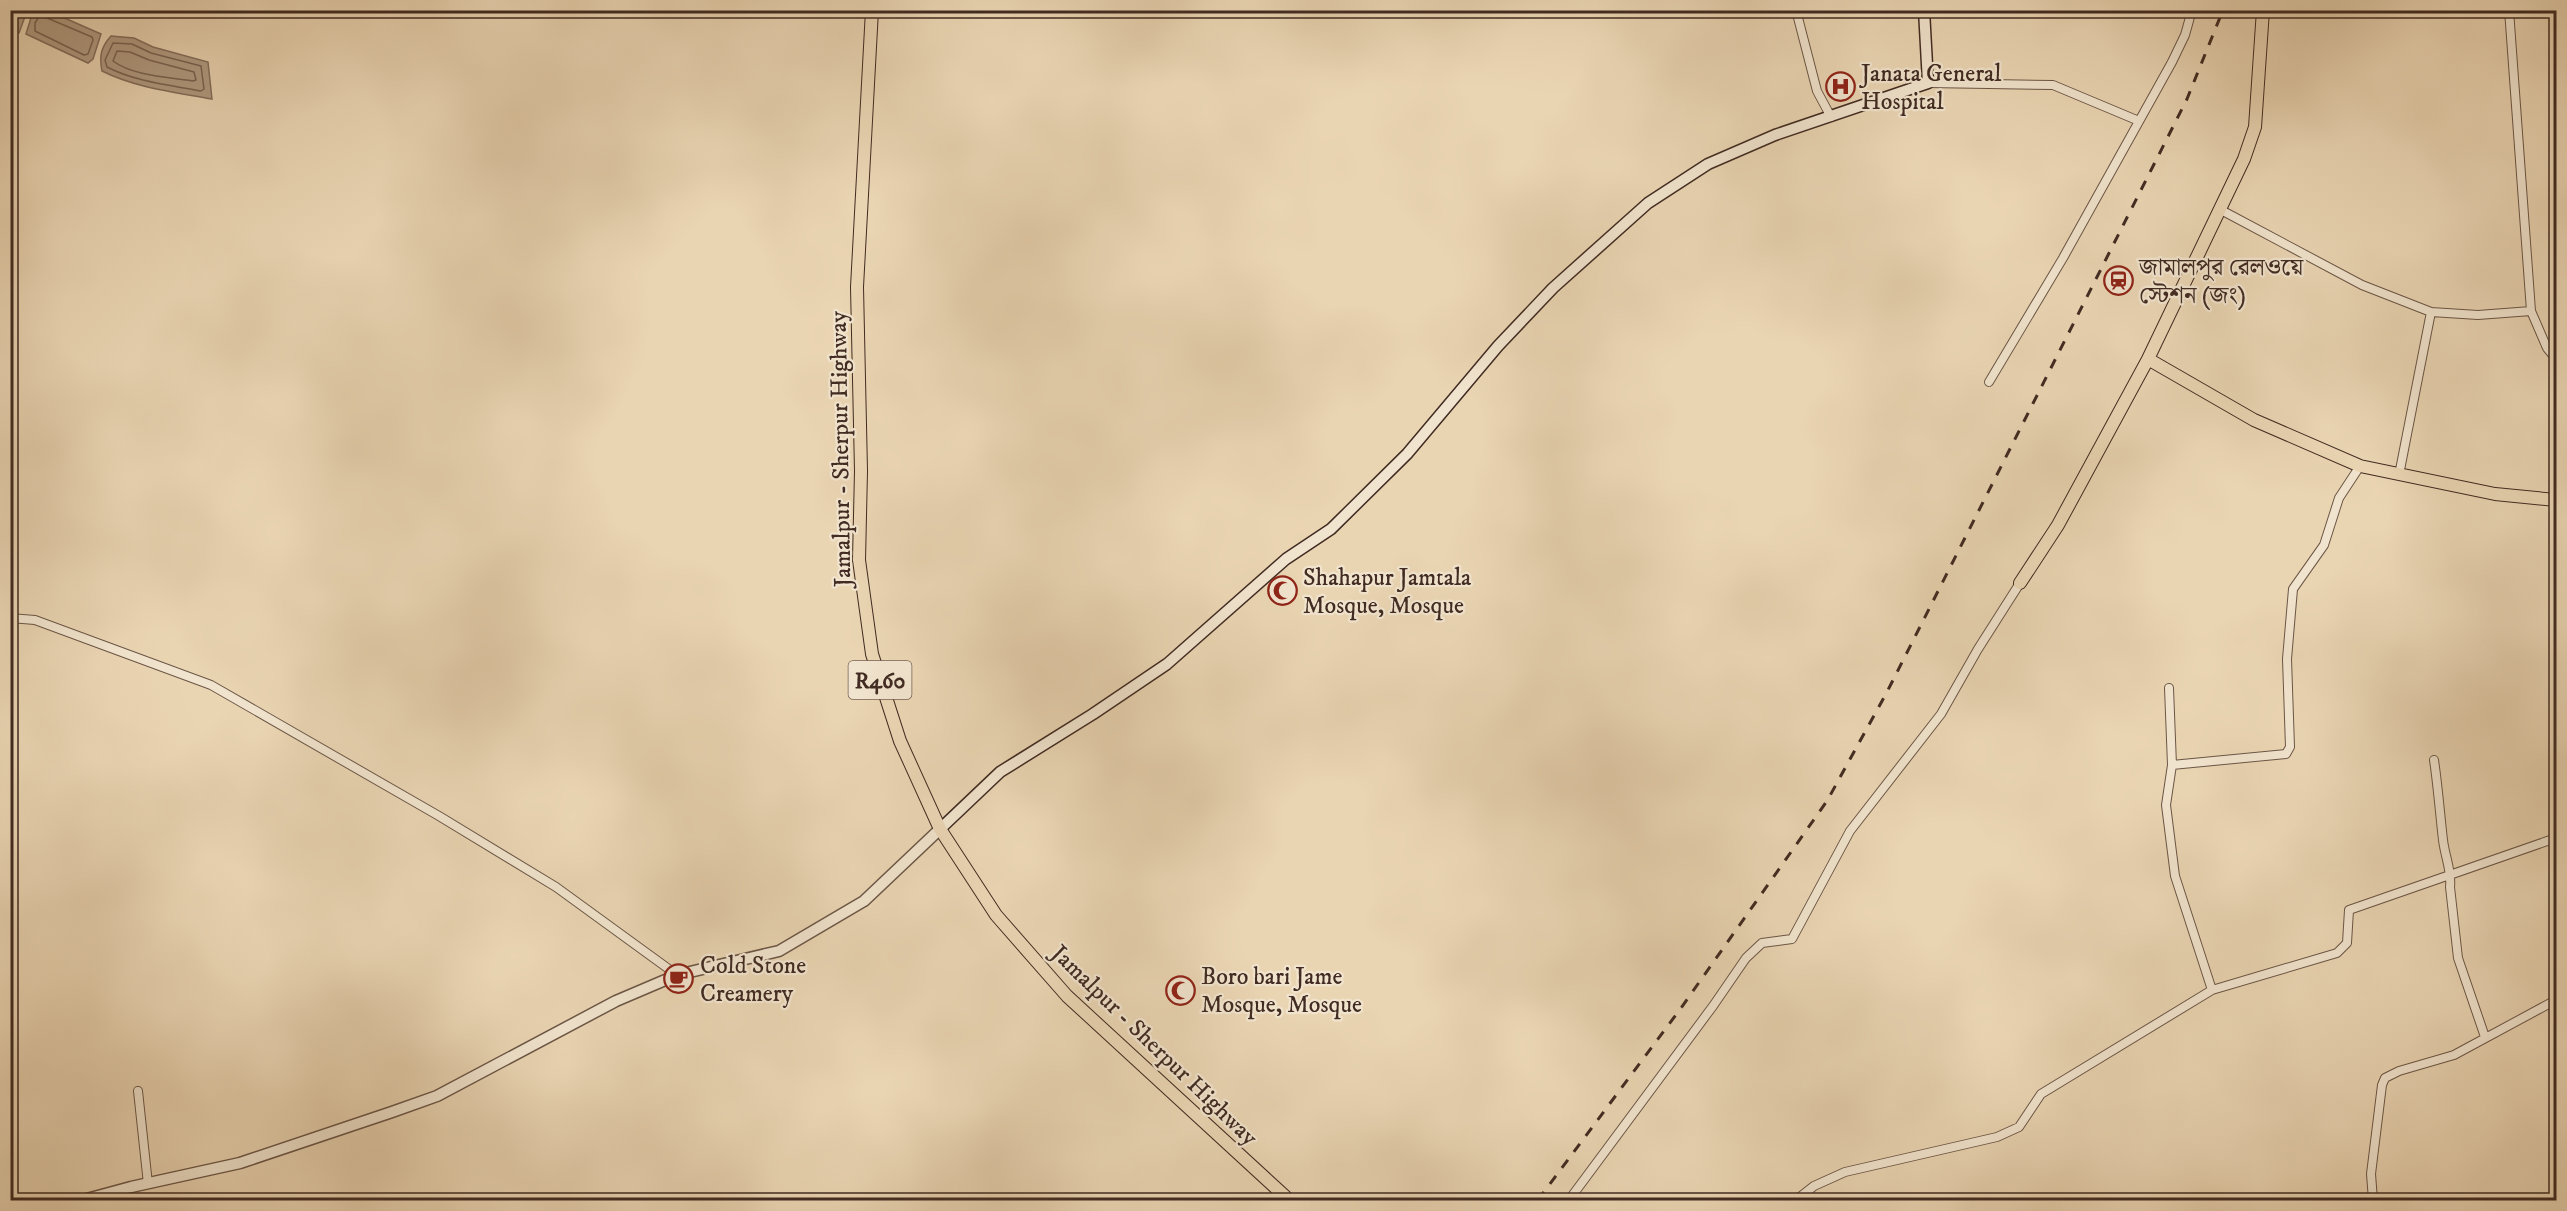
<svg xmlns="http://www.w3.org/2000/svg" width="2567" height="1211" viewBox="0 0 2567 1211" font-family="'IM FELL DW Pica','Noto Serif Bengali',serif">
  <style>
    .water { fill: #b19b82; stroke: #846e5c; stroke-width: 1.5 }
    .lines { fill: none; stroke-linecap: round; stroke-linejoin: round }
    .shore { stroke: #796352; stroke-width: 1.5 }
    .minor-casing { stroke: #6b5646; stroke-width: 10 }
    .tertiary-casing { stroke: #6b5646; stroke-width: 13 }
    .secondary-casing { stroke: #412b22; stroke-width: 13 }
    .primary-casing { stroke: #412b22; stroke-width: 14 }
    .minor { stroke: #f1e4ce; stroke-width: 8 }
    .tertiary { stroke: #f1e4ce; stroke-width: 10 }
    .secondary { stroke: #f1e4ce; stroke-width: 10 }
    .primary { stroke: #ead5b3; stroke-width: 12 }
    .rail { stroke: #412b22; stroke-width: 3; stroke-dasharray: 10 10; stroke-linecap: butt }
    .labels { text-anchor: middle; stroke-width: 4.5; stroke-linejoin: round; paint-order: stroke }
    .shield { fill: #f1e4ce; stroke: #766256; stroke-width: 1.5 }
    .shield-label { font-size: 22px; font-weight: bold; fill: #412b22 }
    .poi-label { font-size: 24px; fill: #412b22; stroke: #f1e4ce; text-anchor: start }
    .street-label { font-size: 24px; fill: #412b22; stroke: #f1e4ce }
  </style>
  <rect width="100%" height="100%" fill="#ead5b3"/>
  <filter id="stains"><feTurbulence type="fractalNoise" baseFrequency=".00333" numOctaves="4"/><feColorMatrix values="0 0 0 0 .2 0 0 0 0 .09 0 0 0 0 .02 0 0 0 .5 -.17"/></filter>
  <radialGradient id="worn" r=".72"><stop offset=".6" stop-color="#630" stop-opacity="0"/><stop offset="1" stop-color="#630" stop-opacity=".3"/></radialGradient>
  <path class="water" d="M 11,10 L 27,11 L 19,33 L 11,32 Z
    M 33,11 L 60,16 L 101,34 L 93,59 L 88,63 L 26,34 Z
    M 111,36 L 134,38 L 153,47 L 208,62 L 212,99 C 174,92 136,88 102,71 C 99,56 101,47 111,36 Z"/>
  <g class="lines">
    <path class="shore" d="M 40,15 L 92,37 L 93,40 L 88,54 L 84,55 L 35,31 L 35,23 Z
      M 113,43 L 132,44 L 151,53 L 201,66 L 204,89 L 201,91 C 170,85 136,82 107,67 L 105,60 Z
      M 117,51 L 130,52 L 149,60 L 194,72 L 196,80 L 193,81 C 168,77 133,76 113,61 Z"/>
    <defs>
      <path id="minor" d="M 1796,10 L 1817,91 L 1831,117
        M 2509,10 L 2531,311 L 2547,348 L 2556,359
        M 1928,83 L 2053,85 L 2139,121
        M 2221,210 L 2362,285 L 2431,312 L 2478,315 L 2531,311
        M 1989,382 L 2063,258 L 2172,62 L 2185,35 L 2192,10
        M 2399,475 L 2431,312
        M 10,618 L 35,620 L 211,685 L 439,816 L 556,887 L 677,975
        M 2169,688 L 2172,765 L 2166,805 L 2175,876 L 2212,990
        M 2434,760 C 2438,787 2440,814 2443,840 C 2445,857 2452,871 2450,887 L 2458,958 L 2485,1037
        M 2172,765 L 2286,754 L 2290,747 L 2287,659 L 2293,589 L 2324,545 L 2339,498 L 2360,466
        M 138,1091 L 148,1184
        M 1569,1200 L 1713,1006 L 1746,958 L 1762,943 L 1792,939 L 1850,831 L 1941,714 L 1978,649 L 2020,583
        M 1790,1200 L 1800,1197 L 1814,1186 L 1845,1172 L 1997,1137 L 2019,1127 L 2041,1094 L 2212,990 L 2337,953 L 2347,943 L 2349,910 L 2556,838
        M 2373,1200 L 2371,1174 L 2382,1085 L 2385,1078 L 2399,1071 L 2454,1055 L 2556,1000"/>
      <path id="tertiary" d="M 83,1200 L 131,1187 L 240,1163 L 392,1112 L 437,1096 L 616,1001 L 677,975 L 779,951 L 864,901 L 940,829"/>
      <path id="secondary" d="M 940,829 L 1000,772 L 1093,714 L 1167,664 L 1286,559 L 1331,529 L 1407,454 L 1498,346 L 1553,288 L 1648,203 L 1708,164 L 1775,135 L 1928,83 L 1924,10"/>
      <path id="primary" d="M 872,10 L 857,287 L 861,471 L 859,560 L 872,654 L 900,741 L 940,829 L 996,915 L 1067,996 L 1289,1200
        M 2148,359 L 2254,420 L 2360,466 L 2495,494 L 2556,500
        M 2020,583 L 2058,525 L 2148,359 L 2244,159 L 2255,127 L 2263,10"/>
    </defs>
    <use href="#minor" class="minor-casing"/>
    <use href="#tertiary" class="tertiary-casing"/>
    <use href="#secondary" class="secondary-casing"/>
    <use href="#primary" class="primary-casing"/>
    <use href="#minor" class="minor"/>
    <use href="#tertiary" class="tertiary"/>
    <use href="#secondary" class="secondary"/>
    <use href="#primary" class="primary"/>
    <path class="rail" d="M 1538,1200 L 1681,1008 L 1827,801 L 1887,692 L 2187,99 L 2223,10"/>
  </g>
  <defs>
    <symbol id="hospital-ring" viewBox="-11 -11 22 22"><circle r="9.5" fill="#f1e4ce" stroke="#8f2418" stroke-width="1.5"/><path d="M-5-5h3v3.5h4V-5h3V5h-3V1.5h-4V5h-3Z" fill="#8f2418"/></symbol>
    <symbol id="station-ring" viewBox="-11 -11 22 22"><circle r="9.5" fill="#f1e4ce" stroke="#8f2418" stroke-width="1.5"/><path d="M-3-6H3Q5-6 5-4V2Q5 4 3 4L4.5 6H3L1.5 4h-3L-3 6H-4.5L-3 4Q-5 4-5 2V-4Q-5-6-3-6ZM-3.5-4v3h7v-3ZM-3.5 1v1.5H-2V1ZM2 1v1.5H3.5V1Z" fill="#8f2418"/></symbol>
    <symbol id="mosque-ring" viewBox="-11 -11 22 22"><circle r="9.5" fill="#f1e4ce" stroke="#8f2418" stroke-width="1.5"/><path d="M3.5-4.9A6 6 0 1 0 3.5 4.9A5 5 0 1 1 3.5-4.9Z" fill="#8f2418"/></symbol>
    <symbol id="cafe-ring" viewBox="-11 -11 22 22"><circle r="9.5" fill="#f1e4ce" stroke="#8f2418" stroke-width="1.5"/><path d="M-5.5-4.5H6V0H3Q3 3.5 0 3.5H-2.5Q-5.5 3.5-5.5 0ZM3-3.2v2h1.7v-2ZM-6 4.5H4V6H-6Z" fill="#8f2418"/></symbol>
  </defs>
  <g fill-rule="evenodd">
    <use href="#hospital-ring" x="1824" y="70" width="33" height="33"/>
    <use href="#station-ring" x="2102" y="264" width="33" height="33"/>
    <use href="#mosque-ring" x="1266" y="574" width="33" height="33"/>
    <use href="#cafe-ring" x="662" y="962" width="33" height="33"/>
    <use href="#mosque-ring" x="1164" y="974" width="33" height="33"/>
  </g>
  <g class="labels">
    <rect class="shield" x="848.5" y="661" width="63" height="38" rx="4.5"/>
    <g class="shield-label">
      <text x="880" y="688">R460</text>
    </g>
    <g class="poi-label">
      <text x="1861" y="81">Janata General<tspan x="1861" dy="28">Hospital</tspan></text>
      <text x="2139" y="275">জামালপুর রেলওয়ে<tspan x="2139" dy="28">স্টেশন (জং)</tspan></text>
      <text x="1303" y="585">Shahapur Jamtala<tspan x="1303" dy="28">Mosque, Mosque</tspan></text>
      <text x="700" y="973">Cold Stone<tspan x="700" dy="28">Creamery</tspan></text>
      <text x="1201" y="984">Boro bari Jame<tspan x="1201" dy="28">Mosque, Mosque</tspan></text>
    </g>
    <g class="street-label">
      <text transform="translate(840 449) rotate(-91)" y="8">Jamalpur - Sherpur Highway</text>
      <text transform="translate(1155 1045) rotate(44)" y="8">Jamalpur - Sherpur Highway</text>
    </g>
  </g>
  <rect width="2567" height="1211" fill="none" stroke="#ead5b3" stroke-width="36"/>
  <rect x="12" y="12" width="2543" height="1187" fill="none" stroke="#412b22" stroke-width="3"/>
  <rect x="18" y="18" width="2531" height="1175" fill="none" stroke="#412b22" stroke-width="1.5"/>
  <rect width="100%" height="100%" filter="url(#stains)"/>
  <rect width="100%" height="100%" fill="url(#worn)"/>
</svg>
